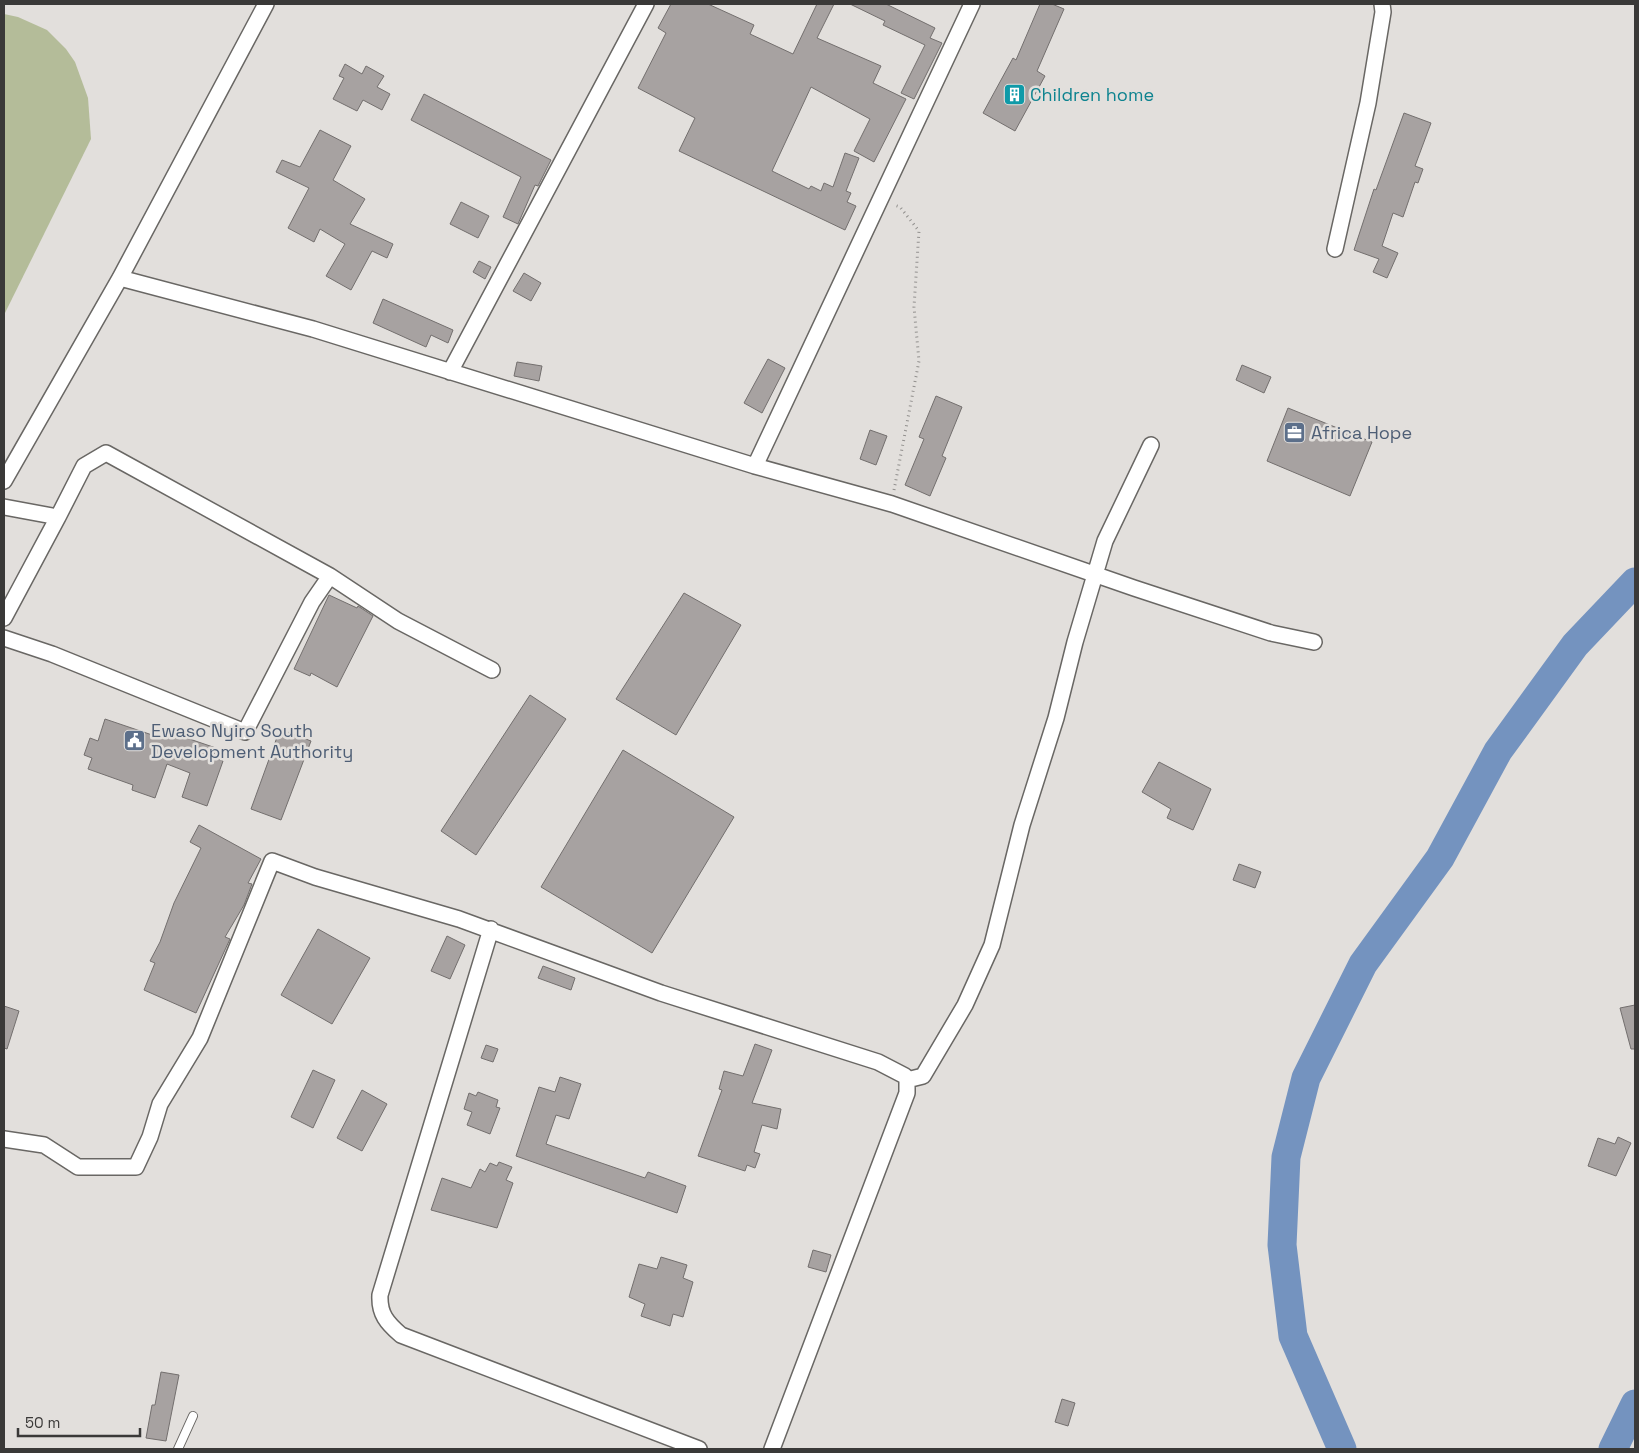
<svg xmlns="http://www.w3.org/2000/svg" width="1639" height="1453" viewBox="0 0 1639 1453" font-family="'Space Grotesk',sans-serif">
  <style>
    .green { fill: #b4bc99 }
    .lines { fill: none; stroke-linecap: round; stroke-linejoin: round }
    .river { stroke: #7493bf; stroke-width: 29 }
    .building { fill: #a7a2a1; stroke: #736f6e }
    .lane-casing { stroke: #696764; stroke-width: 10 }
    .street-casing { stroke: #696764; stroke-width: 18 }
    .path { stroke: #92908e; stroke-width: 3; stroke-dasharray: 1 4; stroke-linecap: butt }
    .lane { stroke: #fff; stroke-width: 8 }
    .street { stroke: #fff; stroke-width: 15 }
    .labels { text-anchor: middle; stroke-width: 5; stroke-linejoin: round; paint-order: stroke }
    .culture-label { font-size: 18px; fill: #0d838f; stroke: #e2dfdc; text-anchor: start }
    .service-label { font-size: 18px; fill: #4e5e75; stroke: #e2dfdc; text-anchor: start }
  </style>
  <rect width="100%" height="100%" fill="#e2dfdc"/>
  <path class="green" d="M 4,14 L 18,17 L 47,30 L 66,49 L 75,62 L 88,98 L 91,139 L 4,315 Z"/>
  <g class="lines">
    <path class="river" d="M 1342,1449 L 1293,1336 L 1282,1245 L 1286,1157 L 1306,1078 L 1363,964 L 1440,858 L 1498,751 L 1575,645 L 1635,582
      M 1613,1449 L 1635,1404"/>
  </g>
  <path class="building" d="M 671,4 L 708,4 L 754,25 L 750,34 L 793,54 L 817,4 L 834,4 L 817,38 L 881,66 L 873,83 L 906,99 L 874,162 L 854,151 L 870,119 L 811,87 L 772,171 L 809,189 L 811,186 L 821,191 L 824,183 L 833,187 L 845,153 L 859,158 L 846,191 L 851,193 L 847,202 L 856,206 L 845,230 L 679,151 L 695,118 L 638,88 L 666,33 L 658,28 Z
    M 850,4 L 886,4 L 935,28 L 930,38 L 942,43 L 914,99 L 901,93 L 925,45 L 883,25 L 885,21 Z
    M 1040,4 L 1052,4 L 1064,9 L 1037,71 L 1045,76 L 1015,131 L 983,113 L 1013,58 L 1016,60 Z
    M 345,64 L 362,74 L 366,66 L 384,76 L 377,87 L 390,94 L 382,110 L 363,100 L 357,111 L 333,99 L 344,78 L 339,76 Z
    M 424,94 L 551,160 L 538,186 L 535,185 L 518,224 L 503,217 L 521,177 L 411,120 Z
    M 1404,113 L 1431,123 L 1415,166 L 1423,169 L 1418,183 L 1415,182 L 1403,217 L 1393,213 L 1382,246 L 1398,253 L 1387,278 L 1373,272 L 1379,259 L 1354,250 L 1374,189 L 1376,190 Z
    M 320,130 L 351,146 L 333,180 L 365,199 L 350,224 L 393,244 L 387,258 L 372,251 L 351,290 L 326,276 L 345,244 L 320,229 L 314,242 L 288,228 L 309,188 L 276,172 L 282,160 L 300,167 Z
    M 461,202 L 489,216 L 478,238 L 450,224 Z
    M 479,261 L 491,267 L 485,279 L 473,272 Z
    M 524,273 L 541,283 L 531,301 L 513,291 Z
    M 383,299 L 453,330 L 448,343 L 431,335 L 426,347 L 373,323 Z
    M 768,359 L 785,368 L 762,413 L 744,403 Z
    M 517,362 L 542,366 L 539,381 L 514,376 Z
    M 1242,365 L 1271,377 L 1264,393 L 1236,380 Z
    M 936,396 L 962,407 L 942,456 L 946,458 L 930,496 L 905,485 L 924,439 L 919,437 Z
    M 1288,408 L 1372,442 L 1350,496 L 1267,461 Z
    M 870,430 L 887,436 L 876,465 L 860,459 Z
    M 684,593 L 741,625 L 676,735 L 616,699 Z
    M 329,595 L 357,608 L 358,606 L 373,616 L 337,687 L 311,673 L 310,676 L 294,669 Z
    M 530,695 L 566,719 L 476,855 L 441,831 Z
    M 105,719 L 164,739 L 166,731 L 216,748 L 213,757 L 223,761 L 207,806 L 182,797 L 190,773 L 167,764 L 155,798 L 132,790 L 133,785 L 88,769 L 92,758 L 84,755 L 90,738 L 98,741 Z
    M 280,729 L 311,741 L 281,820 L 251,809 Z
    M 623,750 L 734,817 L 652,953 L 541,887 Z
    M 1159,762 L 1211,789 L 1193,830 L 1167,818 L 1171,809 L 1142,792 Z
    M 199,825 L 261,859 L 248,883 L 252,884 L 244,905 L 225,937 L 230,939 L 196,1013 L 144,990 L 155,963 L 150,961 L 160,942 L 174,903 L 201,848 L 190,842 Z
    M 1239,864 L 1261,872 L 1255,888 L 1233,880 Z
    M 318,929 L 370,958 L 332,1024 L 281,995 Z
    M 447,936 L 465,945 L 450,979 L 431,971 Z
    M 543,966 L 575,978 L 571,990 L 538,978 Z
    M 1635,1005 L 1635,1049 L 1631,1049 L 1620,1008 Z
    M 4,1006 L 19,1011 L 7,1049 L 4,1048 Z
    M 755,1044 L 772,1050 L 752,1103 L 781,1109 L 777,1129 L 762,1125 L 754,1152 L 760,1154 L 755,1168 L 747,1165 L 745,1171 L 698,1156 L 722,1090 L 719,1089 L 724,1071 L 743,1076 Z
    M 486,1045 L 498,1049 L 493,1062 L 481,1058 Z
    M 313,1070 L 335,1080 L 313,1128 L 291,1117 Z
    M 560,1077 L 581,1084 L 569,1119 L 556,1115 L 546,1144 L 645,1178 L 648,1172 L 686,1186 L 677,1213 L 516,1156 L 539,1087 L 555,1092 Z
    M 362,1090 L 387,1104 L 362,1151 L 337,1138 Z
    M 478,1092 L 498,1100 L 496,1107 L 500,1108 L 490,1134 L 467,1125 L 472,1112 L 464,1109 L 469,1093 L 476,1096 Z
    M 1618,1137 L 1631,1143 L 1616,1176 L 1588,1166 L 1598,1138 L 1615,1144 Z
    M 499,1162 L 512,1167 L 506,1180 L 513,1183 L 497,1228 L 431,1210 L 442,1178 L 471,1188 L 480,1169 L 485,1172 L 490,1163 L 497,1166 Z
    M 813,1250 L 831,1255 L 826,1272 L 808,1267 Z
    M 661,1257 L 687,1265 L 683,1278 L 693,1282 L 683,1317 L 673,1314 L 670,1326 L 641,1316 L 645,1304 L 629,1297 L 639,1264 L 657,1269 Z
    M 161,1372 L 179,1375 L 166,1441 L 146,1438 L 152,1405 L 155,1405 Z
    M 1062,1399 L 1075,1403 L 1068,1426 L 1055,1422 Z"/>
  <g class="lines">
    <defs>
      <path id="lane" d="M 178,1449 L 193,1416"/>
      <path id="street" d="M 1335,249 L 1368,103 L 1383,12 L 1382,4
        M 120,278 L 313,329 L 755,466 L 892,504 L 1134,588 L 1271,633 L 1314,642
        M 450,372 L 646,4
        M 755,466 L 972,4
        M 4,481 L 120,278 L 266,4
        M 4,507 L 58,517 L 4,618
        M 58,517 L 84,466 L 106,453 L 330,576
        M 4,638 L 52,654 L 245,732 L 312,602 L 330,576 L 398,621 L 492,670
        M 491,929 L 380,1295 C 379,1314 387,1323 401,1335 L 699,1449
        M 907,1080 L 923,1076 L 965,1005 L 992,945 L 1022,825 L 1056,718 L 1075,642 L 1105,541 L 1151,445
        M 4,1139 L 44,1145 L 78,1167 L 136,1167 L 150,1137 L 160,1104 L 200,1038 L 272,861 L 315,877 L 459,919 L 661,993 L 878,1062 L 905,1076 L 907,1080 L 907,1093 L 772,1449"/>
    </defs>
    <use href="#lane" class="lane-casing"/>
    <use href="#street" class="street-casing"/>
    <path class="path" d="M 894,490 L 919,361 L 914,307 L 919,231 L 900,207 L 894,205"/>
    <use href="#lane" class="lane"/>
    <use href="#street" class="street"/>
  </g>
  <defs>
    <symbol id="building-square" viewBox="-11 -11 22 22"><rect x="-9" y="-9" width="18" height="18" rx="4" fill="#0f9aa8" stroke="#e2dfdc"/><path d="M-4-6H4V6H1V3H-1V6H-4ZM-2.5-4.3h1.7v1.8h-1.7ZM.8-4.3h1.7v1.8H.8ZM-2.5-1h1.7V.8h-1.7ZM.8-1h1.7V.8H.8Z" fill="#fff"/></symbol>
    <symbol id="office-square" viewBox="-11 -11 22 22"><rect x="-9" y="-9" width="18" height="18" rx="4" fill="#5c6f8a" stroke="#e2dfdc"/><path d="M-6-3h4V-5.5h4V-3h4V5H-6ZM-1-4.5V-3h2v-1.5ZM-6 0V1H6V0Z" fill="#fff"/></symbol>
    <symbol id="civic-square" viewBox="-11 -11 22 22"><rect x="-9" y="-9" width="18" height="18" rx="4" fill="#5c6f8a" stroke="#e2dfdc"/><path d="M-.6-6.5H3V-4.5H.6V-3L4-1V1h2V6H-6V1h2V-1L-.6-3ZM-1.2 2.5V6h2.4V2.5Z" fill="#fff"/></symbol>
  </defs>
  <g fill-rule="evenodd">
    <use href="#building-square" x="1002" y="82" width="25" height="25"/>
    <use href="#office-square" x="1282" y="420" width="25" height="25"/>
    <use href="#civic-square" x="122" y="728" width="25" height="25"/>
  </g>
  <g class="labels">
    <g class="culture-label">
      <text x="1030" y="101">Children home</text>
    </g>
    <g class="service-label">
      <text x="1311" y="439">Africa Hope</text>
      <text x="151" y="737">Ewaso Nyiro South<tspan x="151" dy="21">Development Authority</tspan></text>
    </g>
  </g>
  <rect width="1639" height="1453" fill="none" stroke="#3a3938" stroke-width="10"/>
  <path d="M18 1428v8h122v-8" fill="none" stroke="#3a3938" stroke-width="2.5"/>
  <text x="25" y="1428" font-size="15" fill="#3a3938" stroke="#e2dfdc" stroke-width="4" paint-order="stroke">50 m</text>
</svg>
